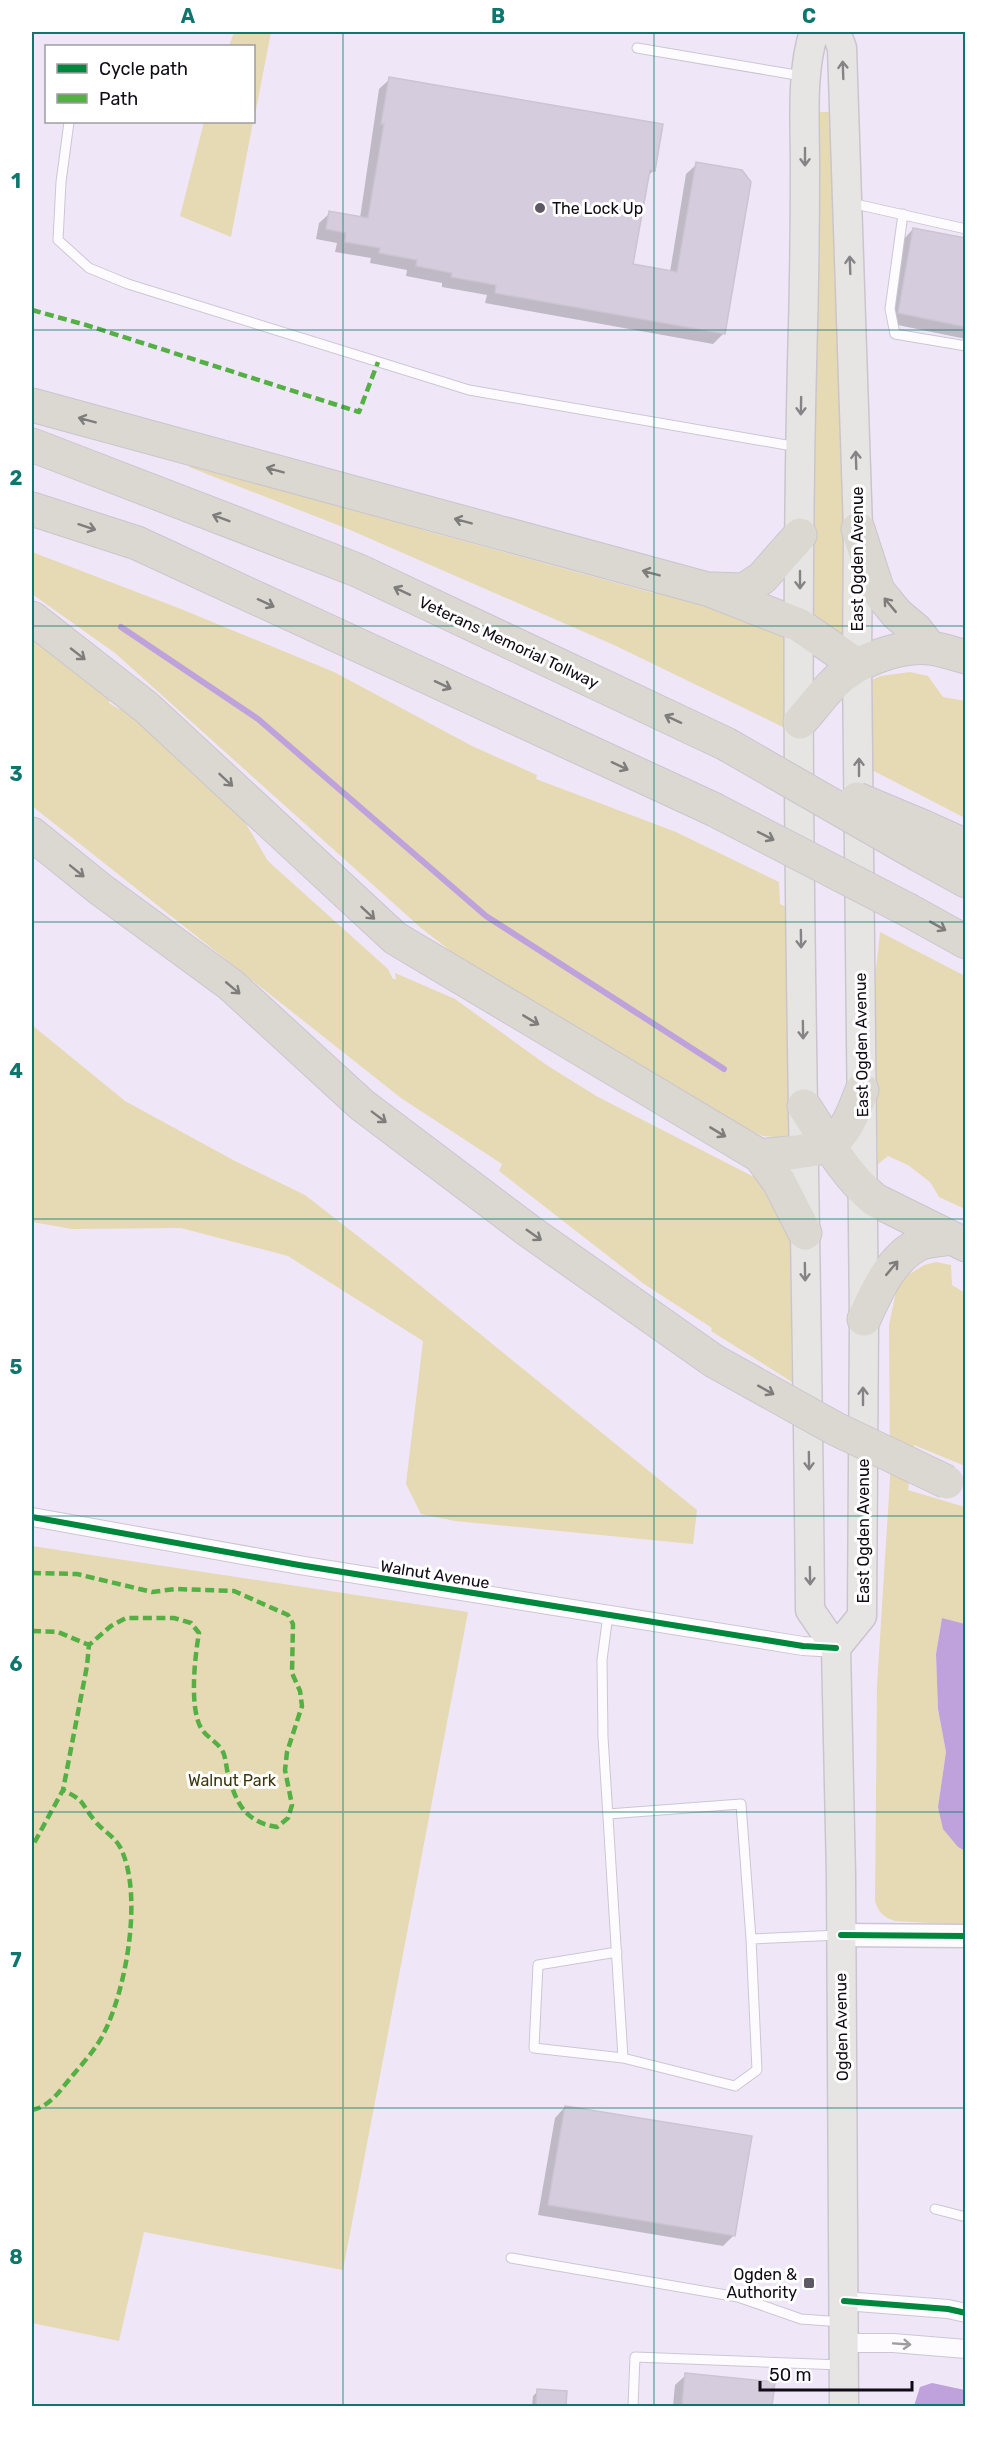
<svg xmlns="http://www.w3.org/2000/svg" width="997" height="2438" viewBox="0 0 997 2438" font-family="Rubik,sans-serif">
  <style>
    .green { fill: #e5dab3 }
    .water { fill: #bfa1db }
    .shadow { fill: #0003 }
    .lines { fill: none; stroke-linecap: round; stroke-linejoin: round }
    .stream { stroke: #bfa1db; stroke-width: 6 }
    .building { fill: #d5cddd; stroke: #cbc4d1; stroke-width: 1.5 }
    .service-casing { stroke: #ccc6d3; stroke-width: 11 }
    .minor-casing { stroke: #ccc6d3; stroke-width: 20 }
    .tertiary-casing { stroke: #ccc6d3; stroke-width: 25 }
    .primary-casing { stroke: #cac5cd; stroke-width: 31 }
    .motorway-casing { stroke: #cac5cd; stroke-width: 35 }
    .service { stroke: #fdfbfe; stroke-width: 9 }
    .minor { stroke: #fdfbfe; stroke-width: 18 }
    .tertiary { stroke: #fdfbfe; stroke-width: 22 }
    .primary { stroke: #e7e5e3; stroke-width: 28 }
    .motorway { stroke: #dad8d1; stroke-width: 33 }
    .motorway-bridge-casing { stroke: #cac5cd; stroke-width: 35; stroke-linecap: butt }
    .motorway-bridge { stroke: #dad8d1; stroke-width: 33 }
    .quiet { stroke: #54b044; stroke-width: 4.5; stroke-dasharray: 9 4.5; stroke-linecap: butt }
    .cycleway-casing { stroke: #fff; stroke-width: 10 }
    .cycleway { stroke: #00873e; stroke-width: 6 }
    .oneway { stroke: #868386 }
    .oneway2 { stroke: #7f7c7c }
    .oneway3 { stroke: #9e9ba1 }
    .grid { fill: none; stroke: #0f766e; stroke-width: 1.5; stroke-opacity: 0.55 }
    .poi-dot { fill: #5e5864; stroke: #fff; stroke-width: 2 }
    .labels { text-anchor: middle; stroke-width: 6; stroke-linejoin: round; paint-order: stroke }
    .poi-label { font-size: 16px; fill: #100b15; stroke: #fff; text-anchor: start }
    .street-label { font-size: 16px; fill: #100b15; stroke: #fff }
    .park-label { font-size: 16px; fill: #3c360d; stroke: #fff }
    .neatline { fill: none; stroke: #0f766e; stroke-width: 2 }
    .grid-label { font-size: 20px; text-anchor: middle; font-weight: bold; fill: #0f766e }
  </style>
  <rect width="100%" height="100%" fill="#efe7f7"/>
  <path class="green" d="M 234,32 L 271,32 L 254,120 L 254,46 L 229,46 Z
    M 818,112 L 830,112 L 844,453 L 846,649 L 812,619 Z
    M 204,122 L 253,122 L 231,237 L 180,216 Z
    M 189,459 L 417,525 L 423,530 L 653,593 L 658,591 L 773,622 L 785,631 L 787,729 L 614,645 L 348,529 L 189,467 Z
    M 32,552 L 181,609 L 334,672 L 472,746 L 537,775 L 536,779 L 676,832 L 779,882 L 780,904 L 786,907 L 790,1127 L 787,1138 L 762,1136 L 705,1107 L 501,990 L 421,928 L 115,653 L 32,594 Z
    M 32,635 L 112,693 L 109,703 L 119,709 L 127,707 L 233,802 L 268,861 L 388,969 L 393,979 L 396,979 L 395,973 L 455,999 L 548,1066 L 598,1097 L 754,1177 L 774,1190 L 783,1209 L 790,1243 L 792,1382 L 711,1331 L 712,1328 L 644,1284 L 499,1171 L 502,1164 L 401,1098 L 32,806 Z
    M 910,672 L 928,676 L 943,697 L 965,701 L 965,818 L 870,769 L 872,680 L 880,676 Z
    M 880,932 L 965,976 L 965,1209 L 939,1197 L 930,1182 L 908,1165 L 888,1156 L 878,1164 L 875,979 Z
    M 32,1025 L 125,1101 L 235,1161 L 305,1195 L 395,1265 L 697,1510 L 693,1544 L 455,1521 L 421,1514 L 406,1484 L 423,1341 L 288,1256 L 181,1228 L 72,1229 L 32,1222 Z
    M 936,1262 L 951,1265 L 952,1285 L 965,1293 L 965,1466 L 914,1445 L 908,1490 L 965,1507 L 965,1624 L 942,1618 L 936,1654 L 938,1709 L 946,1752 L 938,1807 L 958,1847 L 965,1851 L 965,1925 L 895,1921 C 883,1917 879,1913 875,1901 L 877,1686 L 890,1479 L 889,1325 L 897,1287 L 908,1275 L 924,1265 Z
    M 32,1546 L 468,1612 L 343,2270 L 144,2232 L 119,2341 L 32,2323 Z"/>
  <path class="water" d="M 942,1618 L 965,1624 L 965,1851 L 958,1847 L 943,1829 L 938,1807 L 946,1752 L 938,1709 L 936,1654 Z
    M 932,2383 L 965,2390 L 965,2406 L 914,2406 L 920,2387 Z"/>
  <path class="shadow" d="M 390,79 L 654,170 L 647,177 L 631,266 L 670,272 L 686,174 L 697,164 L 724,333 L 713,344 L 485,303 L 487,295 L 442,287 L 442,283 L 406,276 L 407,270 L 370,263 L 371,258 L 335,252 L 337,243 L 316,239 L 319,223 L 330,213 L 360,218 L 379,89 Z
    M 913,229 L 966,240 L 966,339 L 888,323 L 903,240 Z
    M 565,2107 L 734,2235 L 723,2246 L 538,2215 L 555,2118 Z
    M 686,2375 L 773,2384 L 771,2406 L 673,2406 L 675,2385 Z
    M 538,2391 L 565,2392 L 564,2406 L 532,2406 L 533,2396 Z"/>
  <g class="lines">
    <path class="stream" d="M 121,627 L 258,719 L 486,916 L 724,1069"/>
  </g>
  <path class="building" d="M 389,77 L 663,124 L 655,171 L 650,170 L 633,264 L 677,272 L 696,162 L 742,170 L 751,182 L 725,334 L 495,293 L 496,285 L 451,277 L 452,273 L 416,266 L 417,260 L 379,253 L 380,248 L 345,242 L 346,233 L 326,229 L 329,211 L 368,218 L 384,124 L 381,124 Z
    M 913,228 L 966,238 L 966,327 L 898,313 Z
    M 565,2106 L 752,2136 L 735,2236 L 548,2205 Z
    M 685,2373 L 775,2382 L 772,2406 L 682,2406 Z
    M 537,2389 L 567,2391 L 566,2406 L 536,2406 Z"/>
  <g class="lines">
    <defs>
      <path id="service" d="M 637,48 L 802,76
        M 69,122 L 61,182 L 58,240 L 89,268 L 128,284 L 469,390 L 798,447
        M 851,203 L 966,229
        M 903,214 L 890,309 L 895,334 L 966,346
        M 608,1814 L 741,1804 L 751,1939 L 757,2070 L 735,2086 L 623,2058 L 603,1737 L 602,1660 L 608,1615
        M 751,1939 L 839,1935
        M 617,1952 L 538,1965 L 534,2048 L 623,2058
        M 935,2209 L 966,2217
        M 511,2258 L 738,2297 L 801,2319 L 842,2322
        M 633,2406 L 635,2357 L 841,2365"/>
      <path id="minor" d="M 32,1517 L 299,1565 L 803,1646 L 836,1648
        M 844,2301 L 948,2309 L 966,2313
        M 844,2343 L 893,2343 L 966,2349"/>
      <path id="tertiary" d="M 841,1935 L 966,1936"/>
      <path id="primary" d="M 814,32 C 801,71 805,123 805,165 C 805,231 804,298 802,364 C 792,779 807,1195 810,1610 L 836,1648
        M 836,1648 L 862,1616 L 864,1319 L 857,665 L 858,529 L 842,48 L 836,32
        M 836,1648 L 841,1876 L 844,2406"/>
      <path id="motorway" d="M 32,405 L 707,589 L 799,625 L 857,665
        M 32,445 L 357,570 L 726,744
        M 32,509 L 137,543 L 713,809
        M 858,529 L 878,591 L 897,614 L 916,630 L 929,647
        M 712,589 L 744,590 L 762,578 L 800,535
        M 32,618 L 146,707 L 395,938 L 760,1156 L 779,1182 L 805,1233
        M 800,722 C 811,710 821,696 833,684 C 855,661 898,645 930,648 C 941,649 954,654 966,657
        M 924,827 L 966,846
        M 32,834 L 100,889 L 231,985 L 362,1105 L 529,1231 L 714,1361
        M 919,855 L 966,881
        M 910,911 L 966,942
        M 804,1106 C 826,1139 844,1174 875,1200 L 966,1245
        M 760,1156 C 779,1153 815,1153 830,1143 C 847,1133 855,1108 862,1090
        M 864,1319 C 877,1291 890,1259 919,1244 C 928,1240 942,1240 951,1238"/>
    </defs>
    <use href="#service" class="service-casing"/>
    <use href="#minor" class="minor-casing"/>
    <use href="#tertiary" class="tertiary-casing"/>
    <use href="#primary" class="primary-casing"/>
    <use href="#motorway" class="motorway-casing"/>
    <use href="#service" class="service"/>
    <use href="#minor" class="minor"/>
    <use href="#tertiary" class="tertiary"/>
    <use href="#primary" class="primary"/>
    <use href="#motorway" class="motorway"/>
    <defs>
      <path id="motorway-bridge" d="M 726,744 L 919,855
        M 857,799 L 924,827
        M 713,809 L 910,911
        M 714,1361 L 836,1429 L 947,1482"/>
    </defs>
    <use href="#motorway-bridge" class="motorway-bridge-casing"/>
    <use href="#motorway-bridge" class="motorway-bridge"/>
    <path class="quiet" d="M 32,310 L 86,325 L 359,412 L 378,362
      M 32,1573 L 77,1574 L 152,1592 L 175,1589 L 234,1591 L 288,1615 L 293,1624 L 292,1673 L 300,1691 L 302,1706 L 287,1752 L 285,1770 L 292,1805 L 288,1818 L 277,1827 C 245,1822 236,1803 228,1774 C 226,1767 226,1758 223,1752 C 218,1742 206,1737 201,1728 C 189,1707 195,1656 199,1633 L 191,1623 L 174,1618 L 126,1618 L 111,1626 L 89,1645 L 87,1666 L 63,1790 L 32,1847
      M 32,1631 L 58,1632 L 89,1645
      M 32,2110 C 50,2107 61,2089 73,2075 C 83,2063 95,2050 103,2035 C 126,1991 144,1893 120,1847 C 114,1836 103,1831 95,1821 C 80,1803 87,1802 63,1790"/>
    <defs>
      <path id="cycleway" d="M 32,1517 L 299,1565 L 803,1646 L 836,1648
        M 841,1935 L 966,1936
        M 844,2301 L 948,2309 L 966,2313"/>
    </defs>
    <use href="#cycleway" class="cycleway-casing"/>
    <use href="#cycleway" class="cycleway"/>
  </g>
  <defs><path id="oneway-shaft" d="M-6 0H5M1.5-3L5.5 0L1.5 3" fill="none" stroke-width="1.6" stroke-linecap="round" stroke-linejoin="round" transform="scale(1.5)"/></defs>
  <g class="oneway">
    <use href="#oneway-shaft" transform="translate(843 70) rotate(-92)"/>
    <use href="#oneway-shaft" transform="translate(805 157) rotate(90)"/>
    <use href="#oneway-shaft" transform="translate(850 265) rotate(-92)"/>
    <use href="#oneway-shaft" transform="translate(801 406) rotate(91)"/>
    <use href="#oneway-shaft" transform="translate(856 460) rotate(-92)"/>
    <use href="#oneway-shaft" transform="translate(800 580) rotate(90)"/>
    <use href="#oneway-shaft" transform="translate(859 767) rotate(-90)"/>
    <use href="#oneway-shaft" transform="translate(801 939) rotate(89)"/>
    <use href="#oneway-shaft" transform="translate(803 1030) rotate(89)"/>
    <use href="#oneway-shaft" transform="translate(805 1272) rotate(89)"/>
    <use href="#oneway-shaft" transform="translate(863 1396) rotate(-90)"/>
    <use href="#oneway-shaft" transform="translate(809 1461) rotate(89)"/>
    <use href="#oneway-shaft" transform="translate(810 1576) rotate(89)"/>
  </g>
  <g class="oneway2">
    <use href="#oneway-shaft" transform="translate(87 420) rotate(-165)"/>
    <use href="#oneway-shaft" transform="translate(275 470) rotate(-165)"/>
    <use href="#oneway-shaft" transform="translate(221 518) rotate(-159)"/>
    <use href="#oneway-shaft" transform="translate(463 521) rotate(-165)"/>
    <use href="#oneway-shaft" transform="translate(87 527) rotate(18)"/>
    <use href="#oneway-shaft" transform="translate(651 573) rotate(-165)"/>
    <use href="#oneway-shaft" transform="translate(402 591) rotate(-155)"/>
    <use href="#oneway-shaft" transform="translate(266 603) rotate(25)"/>
    <use href="#oneway-shaft" transform="translate(890 605) rotate(-130)"/>
    <use href="#oneway-shaft" transform="translate(78 654) rotate(38)"/>
    <use href="#oneway-shaft" transform="translate(443 685) rotate(25)"/>
    <use href="#oneway-shaft" transform="translate(673 719) rotate(-155)"/>
    <use href="#oneway-shaft" transform="translate(620 766) rotate(25)"/>
    <use href="#oneway-shaft" transform="translate(226 780) rotate(43)"/>
    <use href="#oneway-shaft" transform="translate(766 836) rotate(27)"/>
    <use href="#oneway-shaft" transform="translate(77 871) rotate(39)"/>
    <use href="#oneway-shaft" transform="translate(368 913) rotate(43)"/>
    <use href="#oneway-shaft" transform="translate(938 926) rotate(29)"/>
    <use href="#oneway-shaft" transform="translate(233 988) rotate(40)"/>
    <use href="#oneway-shaft" transform="translate(531 1020) rotate(31)"/>
    <use href="#oneway-shaft" transform="translate(379 1117) rotate(37)"/>
    <use href="#oneway-shaft" transform="translate(718 1132) rotate(31)"/>
    <use href="#oneway-shaft" transform="translate(534 1235) rotate(35)"/>
    <use href="#oneway-shaft" transform="translate(892 1268) rotate(-50)"/>
    <use href="#oneway-shaft" transform="translate(766 1390) rotate(29)"/>
  </g>
  <use class="oneway3" href="#oneway-shaft" transform="translate(902 2344) rotate(4)"/>
  <path class="grid" d="M 343,32 L 343,2406M 654,32 L 654,2406M 32,330 L 966,330M 32,626 L 966,626M 32,922 L 966,922M 32,1219 L 966,1219M 32,1516 L 966,1516M 32,1812 L 966,1812M 32,2108 L 966,2108"/>
  <g class="poi-dot">
    <circle cx="540" cy="208" r="6"/>
    <rect x="803" y="2277" width="12" height="12" rx="3"/>
  </g>
  <g class="labels">
    <g class="poi-label">
      <text x="552" y="214">The Lock Up</text>
      <text x="797" y="2280" text-anchor="end">Ogden &amp;<tspan x="797" dy="18">Authority</tspan></text>
    </g>
    <g class="street-label">
      <text transform="translate(857 559) rotate(-90)" y="6">East Ogden Avenue</text>
      <text transform="translate(509 642) rotate(25)" y="6">Veterans Memorial Tollway</text>
      <text transform="translate(861 1045) rotate(-91)" y="6">East Ogden Avenue</text>
      <text transform="translate(863 1531) rotate(-90)" y="6">East Ogden Avenue</text>
      <text transform="translate(435 1574) rotate(9)" y="6">Walnut Avenue</text>
      <text transform="translate(841 2027) rotate(-91)" y="6">Ogden Avenue</text>
    </g>
    <g class="park-label">
      <text x="232" y="1786">Walnut Park</text>
    </g>
  </g>
  <rect width="997" height="2438" fill="none" stroke="#ffffff" stroke-width="66"/>
  <rect x="45" y="45" width="210" height="78" fill="#ffffff" stroke="#9f9da1" stroke-width="1.5"/>
  <rect x="57" y="64" width="30" height="9" fill="#00873e" stroke="#9f9da1" stroke-width="1.5"/>
  <text x="99" y="75" font-size="18" fill="#100b15">Cycle path</text>
  <rect x="57" y="94" width="30" height="9" fill="#54b044" stroke="#9f9da1" stroke-width="1.5"/>
  <text x="99" y="105" font-size="18" fill="#100b15">Path</text>
  <path d="M760 2381v9h152v-9" fill="none" stroke="#100b15" stroke-width="3"/>
  <text x="769" y="2381" font-size="18" fill="#100b15" stroke="#ffffff" stroke-width="4.5" paint-order="stroke">50 m</text>
  <rect x="33" y="33" width="931" height="2372" class="neatline"/>
  <g class="grid-label">
    <text x="188" y="23">A</text>
    <text x="498" y="23">B</text>
    <text x="809" y="23">C</text>
    <text x="16" y="188">1</text>
    <text x="16" y="485">2</text>
    <text x="16" y="781">3</text>
    <text x="16" y="1078">4</text>
    <text x="16" y="1374">5</text>
    <text x="16" y="1671">6</text>
    <text x="16" y="1967">7</text>
    <text x="16" y="2264">8</text>
  </g>
</svg>
